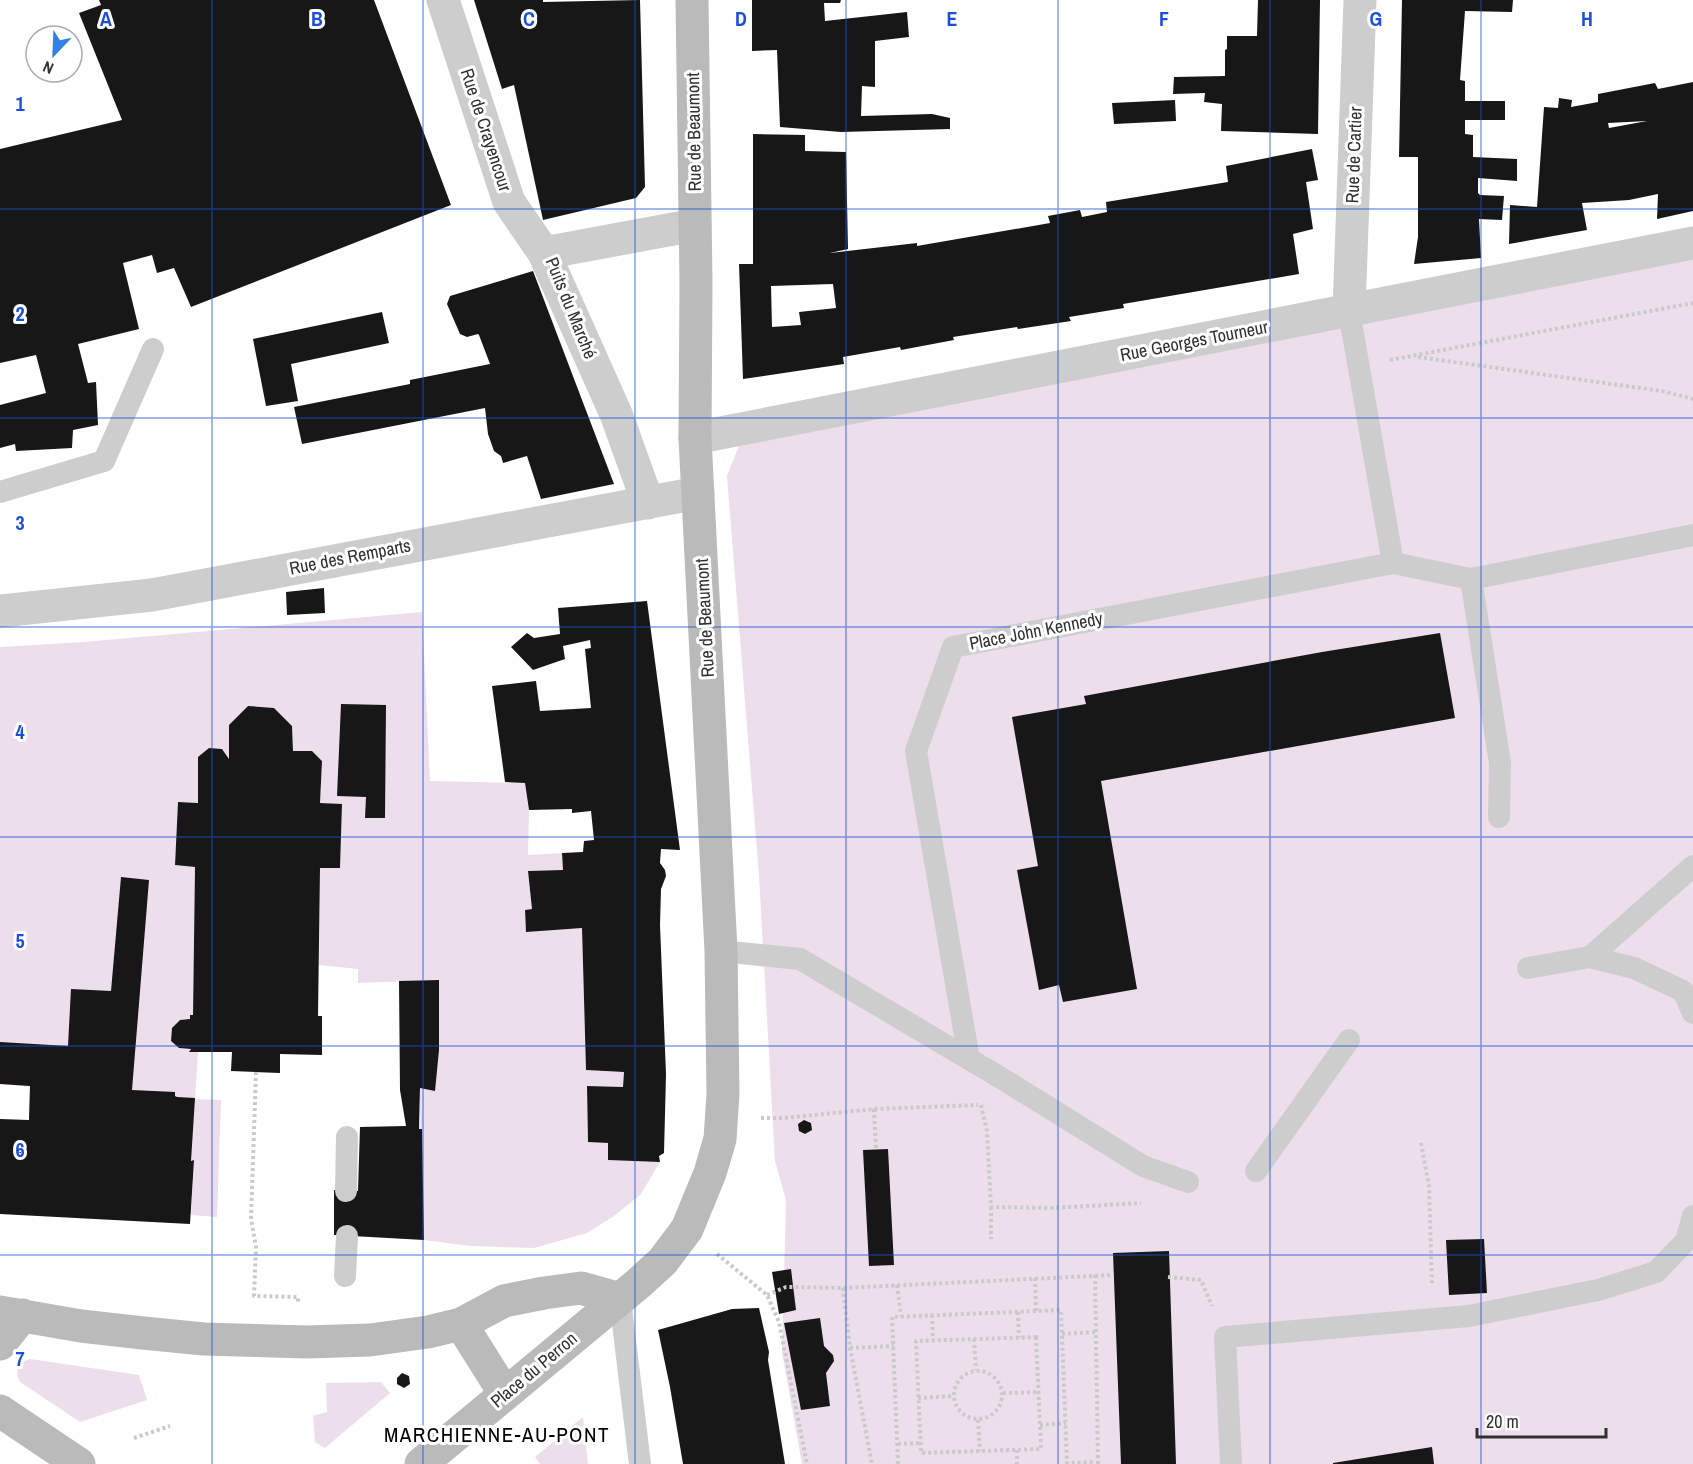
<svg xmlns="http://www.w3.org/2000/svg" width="1693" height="1464" viewBox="0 0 1693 1464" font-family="'Archivo Narrow',sans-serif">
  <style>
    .green { fill: #eddeec }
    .building { fill: #171717; fill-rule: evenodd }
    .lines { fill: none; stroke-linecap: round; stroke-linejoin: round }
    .path { stroke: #cacaca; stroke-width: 4; stroke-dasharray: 3 3; stroke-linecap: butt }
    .service { stroke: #cdcdcd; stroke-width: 22 }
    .minor { stroke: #cdcdcd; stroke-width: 33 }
    .tertiary { stroke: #cdcdcd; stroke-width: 33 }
    .secondary { stroke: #bababa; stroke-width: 33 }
    .grid { fill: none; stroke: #1d4ed8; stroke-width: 1.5; stroke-opacity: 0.55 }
    .labels { text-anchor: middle; stroke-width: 6; stroke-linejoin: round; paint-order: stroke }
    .street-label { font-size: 18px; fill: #303030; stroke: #fff }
    .quarter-label { font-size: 21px; letter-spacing: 1.5px; fill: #000; stroke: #fff }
    .grid-label { font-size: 20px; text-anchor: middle; font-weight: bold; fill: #1d4ed8; stroke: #fff; stroke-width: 6; stroke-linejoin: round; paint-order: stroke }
  </style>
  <rect width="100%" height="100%" fill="#fff"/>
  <path class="green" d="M 1693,243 L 1693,1464 L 802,1464 L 782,1352 L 786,1200 L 775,1161 L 759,876 L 727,476 L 740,443 Z
    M 422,612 L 430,781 L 525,783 L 529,811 L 528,855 L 562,853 L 563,870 L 528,871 L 532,909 L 525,910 L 526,931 L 582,928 L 586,1070 L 624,1072 L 623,1087 L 587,1086 L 588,1142 L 608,1143 L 609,1160 L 660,1162 L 641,1194 L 614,1216 L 587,1233 L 534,1248 L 470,1246 L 424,1240 L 422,1129 L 419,1129 L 419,1125 L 420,1088 L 434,1090 L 438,980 L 358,983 L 358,969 L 319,965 L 320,868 L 340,867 L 342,805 L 320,803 L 322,761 L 312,751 L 293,751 L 292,726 L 274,708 L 248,706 L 229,725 L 229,759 L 222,749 L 209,748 L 198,758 L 198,803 L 178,802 L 175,865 L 195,867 L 193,1015 L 190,1019 L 179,1020 L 172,1028 L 171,1041 L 179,1048 L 191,1049 L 189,1052 L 198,1052 L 195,1099 L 221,1100 L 217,1217 L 191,1215 L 194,1161 L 40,1121 L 29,1120 L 30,1087 L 0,1084 L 0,647 L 84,642 Z
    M 30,1359 L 139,1375 L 147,1400 L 80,1422 L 20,1382 C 14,1372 18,1362 30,1359 Z
    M 381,1382 L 390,1393 L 325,1448 L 315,1442 L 313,1416 L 327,1412 L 326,1383 Z
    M 583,1417 L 588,1464 L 540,1464 L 535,1457 Z"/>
  <path class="building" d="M 99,0 L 374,0 L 451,205 L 191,307 L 174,268 L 157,273 L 152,255 L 123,263 L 139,329 L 78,344 L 88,383 L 96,382 L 98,425 L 73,430 L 72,448 L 16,451 L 15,444 L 0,448 L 0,405 L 46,393 L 36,355 L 0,363 L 0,149 L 122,120 L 79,13 L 101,5 Z
    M 474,0 L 543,0 L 543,2 L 640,0 L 645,187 L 636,198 L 543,220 L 514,85 L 502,89 Z
    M 752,0 L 841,0 L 840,3 L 824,3 L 825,21 L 907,12 L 909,37 L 875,41 L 875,87 L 862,86 L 861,116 L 932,114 L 950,118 L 950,129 L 841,132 L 780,127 L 777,50 L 752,51 Z
    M 1258,0 L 1320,0 L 1318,134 L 1221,131 L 1222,104 L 1204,102 L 1205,93 L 1173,94 L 1174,77 L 1225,76 L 1225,50 L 1227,49 L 1227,36 L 1257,36 Z
    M 1402,0 L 1513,0 L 1512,12 L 1465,11 L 1460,80 L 1465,81 L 1465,101 L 1505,101 L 1505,120 L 1465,120 L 1465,134 L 1473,135 L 1473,157 L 1517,159 L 1517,181 L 1478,178 L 1478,193 L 1480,195 L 1504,196 L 1502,220 L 1479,219 L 1481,258 L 1414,264 L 1418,237 L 1418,157 L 1399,157 Z
    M 1693,82 L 1693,211 L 1657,219 L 1658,194 L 1629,200 L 1582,203 L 1587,230 L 1509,244 L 1510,205 L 1537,207 L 1544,107 L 1558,108 L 1559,98 L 1572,100 L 1571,107 L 1598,102 L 1598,94 L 1655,83 L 1658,89 ZM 1647,121 L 1609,128 L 1608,123 Z
    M 1175,100 L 1176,121 L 1114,124 L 1112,103 Z
    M 753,134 L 805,135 L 805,151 L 846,152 L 848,249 L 830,253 L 917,243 L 917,246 L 1050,223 L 1048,216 L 1080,210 L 1082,217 L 1107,212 L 1106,202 L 1228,182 L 1226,166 L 1312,149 L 1318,180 L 1306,182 L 1313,229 L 1293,234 L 1299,274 L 1123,304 L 1124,308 L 1069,317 L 1071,321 L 1018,329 L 1017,327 L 953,337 L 954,340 L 901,350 L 900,347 L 843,357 L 844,364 L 743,379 L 739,264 L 753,264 ZM 833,284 L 836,308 L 799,312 L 801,325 L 772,327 L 771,286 Z
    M 533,271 L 614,484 L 541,499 L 527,456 L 503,463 L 501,456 L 494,451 L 488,434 L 485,408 L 302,444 L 294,407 L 410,384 L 410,380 L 490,364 L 479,335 L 478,334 L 467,337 L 460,334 L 447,304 L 450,296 Z
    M 382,312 L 389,343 L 291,364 L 298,401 L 266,406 L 253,339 Z
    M 324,588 L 325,613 L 287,615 L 286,592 Z
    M 647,601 L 680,850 L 661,849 L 660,863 L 665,870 L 666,876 L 661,889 L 660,925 L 666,1074 L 664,1153 L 659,1156 L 660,1162 L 608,1160 L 608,1143 L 588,1142 L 587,1086 L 623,1087 L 624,1072 L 586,1070 L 582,928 L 526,932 L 525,910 L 532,909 L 528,871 L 563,870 L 562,853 L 583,852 L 584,841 L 594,840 L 591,811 L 572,813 L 572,809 L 529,810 L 525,783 L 505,782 L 492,686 L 536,681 L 540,711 L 591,708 L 585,649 L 591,648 L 590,640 L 563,646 L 565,659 L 533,670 L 511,647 L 527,633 L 534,638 L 560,634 L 558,608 Z
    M 1440,633 L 1455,718 L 1101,781 L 1137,989 L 1063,1002 L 1059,985 L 1039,990 L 1017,870 L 1038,866 L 1012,717 L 1086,704 L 1084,696 L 1322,652 Z
    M 341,704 L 386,705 L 385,818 L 365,818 L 366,797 L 337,796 Z
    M 248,706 L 274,708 L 292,726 L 293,751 L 312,751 L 322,761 L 320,803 L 342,804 L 340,868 L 320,868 L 318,1016 L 322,1016 L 322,1055 L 280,1054 L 280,1073 L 231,1071 L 232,1052 L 189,1052 L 191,1049 L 179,1048 L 171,1041 L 172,1028 L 180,1020 L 190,1019 L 190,1015 L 193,1015 L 195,867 L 175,865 L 178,802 L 198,803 L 198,757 L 209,748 L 222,749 L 229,759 L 229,725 Z
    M 121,877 L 149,880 L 132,1090 L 175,1092 L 175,1096 L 177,1097 L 195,1098 L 191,1161 L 194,1160 L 190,1224 L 0,1214 L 0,1119 L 29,1120 L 30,1086 L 0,1084 L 0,1042 L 68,1046 L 71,989 L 111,991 Z
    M 439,980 L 439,1050 L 435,1091 L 420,1088 L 419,1125 L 419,1129 L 422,1129 L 424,1240 L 334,1235 L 334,1190 L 358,1191 L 360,1127 L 406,1126 L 400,1090 L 399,981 Z
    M 804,1120 L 811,1123 L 812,1130 L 805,1134 L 799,1131 L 798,1124 Z
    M 888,1149 L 894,1265 L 869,1266 L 863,1150 Z
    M 1484,1239 L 1487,1293 L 1449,1295 L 1446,1240 Z
    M 1169,1251 L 1176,1464 L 1121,1464 L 1113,1253 Z
    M 791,1269 L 796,1310 L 779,1314 L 772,1272 Z
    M 759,1308 L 769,1352 L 768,1360 L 785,1464 L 683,1464 L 670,1387 L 658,1330 L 732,1309 Z
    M 820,1318 L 824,1346 L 833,1355 L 834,1361 L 826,1373 L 830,1406 L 801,1410 L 784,1323 Z
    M 402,1373 L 409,1376 L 410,1384 L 404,1388 L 397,1384 L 397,1378 Z
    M 1432,1447 L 1434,1464 L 1333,1464 L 1333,1463 Z"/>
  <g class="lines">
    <path class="path" d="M 1418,357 L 1662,391 L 1693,399
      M 1390,360 L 1693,303
      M 256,1072 L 251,1219 L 256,1247 L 254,1296 L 298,1297 L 298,1304
      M 981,1105 L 987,1131 L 991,1207 L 1051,1208 L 1141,1203
      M 874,1109 L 876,1150
      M 761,1118 L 784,1118 L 874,1109 L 978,1105
      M 1421,1143 L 1429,1186 L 1432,1285
      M 991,1207 L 991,1239
      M 717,1254 L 767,1295 L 779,1322 L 807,1464
      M 1095,1275 L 1098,1464
      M 1168,1277 L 1201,1280 L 1212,1306
      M 1035,1278 L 1036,1311
      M 897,1285 L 901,1316
      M 843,1288 L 850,1348 L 872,1464
      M 767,1295 L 786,1287 L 843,1288 L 1113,1275
      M 1018,1312 L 1019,1337
      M 932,1315 L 933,1340
      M 1062,1334 L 1096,1332
      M 1036,1337 L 1041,1449 L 921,1453 L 916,1341 Z
      M 974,1339 L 976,1370
      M 850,1348 L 894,1346
      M954 1395a24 24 0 1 1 48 0a24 24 0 1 1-48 0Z
      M 1003,1393 L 1038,1392
      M 918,1398 L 953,1396
      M 978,1420 L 980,1451
      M 1040,1425 L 1066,1423
      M 134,1438 L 170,1426
      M 898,1444 L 920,1443
      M 1017,1450 L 1017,1464
      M 898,1464 L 892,1317 L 1061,1310 L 1067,1463 L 1093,1462"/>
    <path class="service" d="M 1349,311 L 1393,563
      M 0,492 L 104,461 L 153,349
      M 1471,579 L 1693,535
      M 721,951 L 800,959 L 1001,1078 L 1143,1166 L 1188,1182
      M 1590,957 L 1693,866
      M 1528,968 L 1590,957 L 1634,968 L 1683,991 L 1693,1013
      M 969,1059 L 916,751 L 953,647 L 1393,563 L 1471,579 L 1500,763 L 1499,817
      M 1256,1171 L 1349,1040
      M 346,1191 L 347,1137
      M 345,1276 L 347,1236
      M 620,1299 L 640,1464
      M 1231,1464 L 1225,1337 L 1469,1316 L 1598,1290 L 1656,1272 L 1686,1241 L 1693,1216"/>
    <path class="minor" d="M 443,0 L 509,202 L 544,253 L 616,414 L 648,503
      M 544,253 L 695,225
      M 1349,311 L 1360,0
      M 0,611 L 152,595 L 698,493"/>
    <path class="tertiary" d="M 695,438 L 1693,243"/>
    <path class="secondary" d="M 0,1312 L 81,1326 L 143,1333 L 204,1339 L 307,1342 L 370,1340 L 428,1332 L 461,1324 L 504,1301 L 544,1293 L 581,1288 L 620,1299
      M 461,1324 L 505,1394
      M 0,1344 L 23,1315
      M 0,1411 L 79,1464
      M 421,1464 L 639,1283 L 663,1261 L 687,1229 L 710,1173 L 720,1139 L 723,1094 L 721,951 L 695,438 L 696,282 L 692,0"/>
  </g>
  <path class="grid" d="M 212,0 L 212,1464M 423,0 L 423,1464M 635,0 L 635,1464M 846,0 L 846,1464M 1058,0 L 1058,1464M 1270,0 L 1270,1464M 1481,0 L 1481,1464M 0,209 L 1693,209M 0,418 L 1693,418M 0,627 L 1693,627M 0,837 L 1693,837M 0,1046 L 1693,1046M 0,1255 L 1693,1255"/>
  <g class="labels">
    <g class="street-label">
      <text transform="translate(486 130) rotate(72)" y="6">Rue de Crayencour</text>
      <text transform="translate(694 132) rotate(-91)" y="6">Rue de Beaumont</text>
      <text transform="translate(1354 155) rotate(-88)" y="6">Rue de Cartier</text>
      <text transform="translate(571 308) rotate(68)" y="6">Puits du Marché</text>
      <text transform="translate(1194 341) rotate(-11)" y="6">Rue Georges Tourneur</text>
      <text transform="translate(350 557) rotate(-11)" y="6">Rue des Remparts</text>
      <text transform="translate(705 618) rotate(-93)" y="6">Rue de Beaumont</text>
      <text transform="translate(1036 631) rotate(-11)" y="6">Place John Kennedy</text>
      <text transform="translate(534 1370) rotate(-40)" y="6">Place du Perron</text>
    </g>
    <g class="quarter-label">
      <text x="497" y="1442">MARCHIENNE-AU-PONT</text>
    </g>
  </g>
  <g class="grid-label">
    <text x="106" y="26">A</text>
    <text x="317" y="26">B</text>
    <text x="529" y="26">C</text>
    <text x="741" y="26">D</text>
    <text x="952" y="26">E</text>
    <text x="1164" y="26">F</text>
    <text x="1376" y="26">G</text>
    <text x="1587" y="26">H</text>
    <text x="20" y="111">1</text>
    <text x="20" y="321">2</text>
    <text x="20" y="530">3</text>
    <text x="20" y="739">4</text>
    <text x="20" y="948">5</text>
    <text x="20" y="1157">6</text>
    <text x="20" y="1366">7</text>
  </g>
  <g transform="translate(54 54) rotate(203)"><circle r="28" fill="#ffffff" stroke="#acacac" stroke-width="1.5"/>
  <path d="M0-4.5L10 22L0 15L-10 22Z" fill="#3181e9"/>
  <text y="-9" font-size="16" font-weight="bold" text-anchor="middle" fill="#303030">N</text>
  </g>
  <path d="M1477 1428v9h129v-9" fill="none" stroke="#303030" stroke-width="3"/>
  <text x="1486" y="1428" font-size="18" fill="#303030" stroke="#ffffff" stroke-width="4.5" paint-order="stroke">20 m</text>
</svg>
